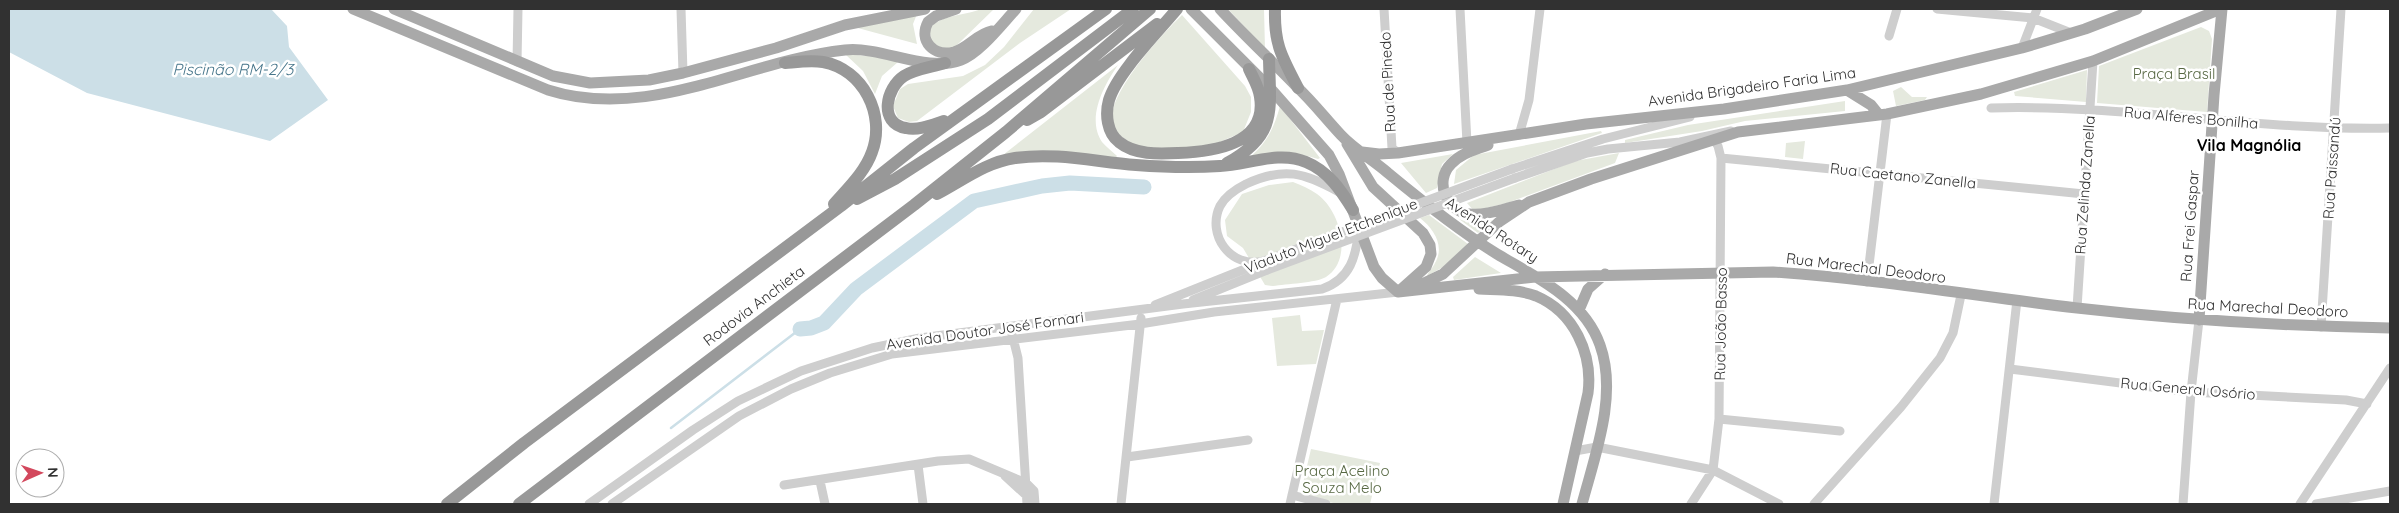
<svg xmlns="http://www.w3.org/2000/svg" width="2399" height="513" viewBox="0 0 2399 513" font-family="Quicksand,sans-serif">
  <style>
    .green { fill: #e5e9de }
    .water { fill: #ccdfe7 }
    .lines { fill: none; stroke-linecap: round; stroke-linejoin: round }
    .stream { stroke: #ccdfe7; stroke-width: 2.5 }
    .river { stroke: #ccdfe7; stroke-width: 15 }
    .minor { stroke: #cecece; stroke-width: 9 }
    .major { stroke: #a9a9a9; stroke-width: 11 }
    .highway { stroke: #989898; stroke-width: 12 }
    .minor-bridge { stroke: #cecece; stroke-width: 9 }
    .labels { text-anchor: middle; stroke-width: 5; stroke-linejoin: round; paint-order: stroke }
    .park-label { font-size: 15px; fill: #576843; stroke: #fff }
    .street-label { font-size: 15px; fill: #313131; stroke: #fff }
    .water-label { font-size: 16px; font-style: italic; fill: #47768b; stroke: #fff }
    .neighbourhood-label { font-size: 16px; font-weight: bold; fill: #000; stroke: #fff }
  </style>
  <rect width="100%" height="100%" fill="#fff"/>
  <path class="green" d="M 981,9 L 994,9 L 957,45 L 951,50 L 933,48 L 929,29 C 942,14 964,16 981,9 Z
    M 1034,9 L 1071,9 L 1020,43 L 917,121 L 909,122 L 898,118 L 893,106 L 900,89 L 908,84 L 963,76 L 985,65 L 1004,47 Z
    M 1228,9 L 1264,9 L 1265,49 Z
    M 917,14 L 913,24 L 917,44 L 854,27 Z
    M 1182,15 L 1245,86 L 1251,97 L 1251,112 L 1243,132 L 1201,150 L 1139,149 L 1114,131 C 1113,126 1111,120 1112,116 C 1114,87 1162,34 1182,15 Z
    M 2201,27 L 2209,31 L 2212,39 L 2207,112 L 2097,103 L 2099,66 Z
    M 845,54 L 881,57 L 898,62 L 882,76 L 875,94 L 863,71 Z
    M 1118,65 C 1104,85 1086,118 1102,142 C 1106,147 1112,151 1117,156 L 1115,159 L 1003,155 Z
    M 2087,70 L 2086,102 L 2015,96 L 2014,92 Z
    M 1901,87 L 1912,97 L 1927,97 L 1925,100 L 1896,106 L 1893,91 Z
    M 1845,101 L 1845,111 L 1745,121 L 1702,131 L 1625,143 L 1625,140 L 1688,125 Z
    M 1280,106 L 1320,158 L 1318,159 C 1294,151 1274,155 1249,158 C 1267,143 1274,128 1280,106 Z
    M 1601,131 L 1602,133 L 1454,184 L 1456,170 L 1474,155 Z
    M 1805,141 L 1803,159 L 1785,157 L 1786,143 Z
    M 1619,153 L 1615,163 L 1507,203 L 1474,211 L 1467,203 L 1575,161 Z
    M 1453,154 L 1442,164 L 1437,188 L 1426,193 L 1401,163 Z
    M 1293,182 C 1301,185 1310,189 1317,194 C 1340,210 1354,259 1326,277 C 1316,283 1286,284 1273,286 L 1265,285 L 1243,248 L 1227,236 L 1225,220 L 1242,194 L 1269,185 Z
    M 1429,215 L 1468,244 L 1443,267 L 1427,276 C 1428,272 1433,268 1435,263 C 1445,246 1434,229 1420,218 Z
    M 1459,219 L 1470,223 L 1492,220 L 1478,233 Z
    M 1475,257 L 1501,273 L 1454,280 L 1453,277 Z
    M 1300,315 L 1302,331 L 1324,330 L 1316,364 L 1277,366 L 1272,318 Z
    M 1311,449 L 1380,463 L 1370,504 L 1338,504 L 1300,496 Z"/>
  <path class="water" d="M 9,9 L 271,9 L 287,26 L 289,47 L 328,100 L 270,141 L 87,93 L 9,52 Z"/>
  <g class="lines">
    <path class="stream" d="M 671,428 L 800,329"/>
    <path class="river" d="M 800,329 L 811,328 L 824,323 L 856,289 L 974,201 L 1042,186 L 1070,183 L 1144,187"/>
    <path class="minor" d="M 681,9 L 683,73
      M 1384,9 L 1392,148 L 1398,153
      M 1460,9 L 1467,143
      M 1937,9 L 2033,18 L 2071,33
      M 1889,36 L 1897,9
      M 2022,48 L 2037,9
      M 517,62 L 518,9
      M 1991,108 C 2125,104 2257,131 2390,128
      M 1519,135 L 1529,100 L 1540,9
      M 1721,158 L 2084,194
      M 1512,169 L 1603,139 L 1690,117
      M 1515,178 L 1587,153 L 1608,149 L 1680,142 L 1731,131
      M 1263,261 C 1231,269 1206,235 1220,206 C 1226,195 1236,189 1246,184 C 1285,166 1304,173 1339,192
      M 1867,282 L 1887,114
      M 1193,300 L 1267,270
      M 1155,305 L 1255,265
      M 2077,308 L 2093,61
      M 2321,327 L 2341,9
      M 1012,334 L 1018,358 L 1027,504
      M 2010,369 L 2191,392 L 2346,400 L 2367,404
      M 1719,419 L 1840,431
      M 1575,451 L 1597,447 L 1713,470 L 1779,504
      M 1127,457 L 1248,440
      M 918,465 L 923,504
      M 1005,476 L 1027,496
      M 820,481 L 825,504
      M 784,485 L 938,461 L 969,459 L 1026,483 L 1034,491 L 1035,504
      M 1292,495 L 1326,504
      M 589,504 L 693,430 L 738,401 L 801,371 L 872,348 L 920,338 L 1183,304 L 1322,289 C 1351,279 1356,256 1359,229
      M 612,504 L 739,416 L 791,389 L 830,373 L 892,354 L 1140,324 L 1214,312 L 1398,292
      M 1121,504 L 1141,318
      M 1290,504 L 1337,299
      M 1691,504 L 1713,470 L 1719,419 L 1721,158 L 1718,146 L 1713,139
      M 1814,504 L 1901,407 L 1940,358 L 1953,333 L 1961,295
      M 1994,504 L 2017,300
      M 2183,504 L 2191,392 L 2199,320
      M 2300,504 L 2390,368
      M 2316,504 L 2390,491"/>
    <path class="major" d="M 353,9 L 548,90 C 649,122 745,61 845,50 C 882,46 926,73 961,60 C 980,53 1002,24 1016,9
      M 394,9 L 553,76 L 590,83 L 649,80 L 683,73 L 776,48 L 845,25 L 925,9
      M 956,9 L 936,16 L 928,22 C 918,41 934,57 954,52 C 968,48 977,34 992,31
      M 1191,9 L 1270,88 L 1329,155 L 1339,174 L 1374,267 L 1382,278 L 1398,292
      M 1220,9 C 1245,36 1272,61 1297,87 C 1313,102 1326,119 1341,135 C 1354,149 1373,160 1388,173 C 1423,202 1458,230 1497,254 C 1536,277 1584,299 1600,345 C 1618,395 1595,455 1582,504
      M 1847,90 L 1871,105 L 1879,115
      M 1347,144 L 1373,187 L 1423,233 L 1430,245 L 1431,254 L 1426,267 L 1398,292
      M 1488,145 C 1475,150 1461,153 1451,164 C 1434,181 1446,211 1469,214 C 1485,216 1503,209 1519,205
      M 1362,152 L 1379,154 L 1398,153 L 1586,124 L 1724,109 L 1847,90 L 2022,48 L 2085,29 L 2137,9
      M 1416,287 L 1443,274 L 1499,222 L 1529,202 L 1591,179 L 1738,132 L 1887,114 L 1981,94 L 2093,61 L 2221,9
      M 1479,289 C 1497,290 1518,289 1536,296 C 1574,312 1593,354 1588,393 L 1563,504
      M 1398,292 L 1535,277 L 1773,272 C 1875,279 1976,296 2077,308 C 2181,320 2286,326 2390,328
      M 1579,310 L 1588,289 L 1605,274
      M 2199,320 L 2214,95 L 2222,9"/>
    <path class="highway" d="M 1177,9 C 1158,32 1117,73 1109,100 C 1105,114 1107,133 1119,142 C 1135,155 1158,154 1178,153 C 1211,152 1268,145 1260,97 C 1259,87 1253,78 1249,69
      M 1275,9 C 1274,45 1282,57 1298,88
      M 785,63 C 797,62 811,60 823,62 C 863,69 886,115 872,152 C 865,172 848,188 834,204
      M 1027,120 L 1041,112 L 1157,24
      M 944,121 C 932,125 918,131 906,128 C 878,123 886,88 904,76 C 915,69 932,67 945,63
      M 1227,163 C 1278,135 1270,110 1269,59
      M 937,194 C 962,181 986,162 1015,158 C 1056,152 1096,162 1136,165 C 1163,167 1192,168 1220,166 C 1247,165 1279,150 1306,162 C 1328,171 1341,190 1353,210
      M 857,199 L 895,179 L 988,119 L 1133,9
      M 447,504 L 524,443 L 841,206 L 914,148 L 1106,9
      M 519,504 L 914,205 L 1006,132 L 1150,9"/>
    <path class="minor-bridge" d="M 1264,261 L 1512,169
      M 1267,270 L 1515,178"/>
  </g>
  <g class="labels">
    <g class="park-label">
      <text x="2174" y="79">Praça Brasil</text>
      <text x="1342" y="476">Praça Acelino<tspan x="1342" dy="17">Souza Melo</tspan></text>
    </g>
    <g class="street-label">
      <text transform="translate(1388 82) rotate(-93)" y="5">Rua de Pinedo</text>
      <text transform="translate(1752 87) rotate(-8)" y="5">Avenida Brigadeiro Faria Lima</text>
      <text transform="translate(2191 118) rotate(5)" y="5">Rua Alferes Bonilha</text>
      <text transform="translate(2332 168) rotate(-86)" y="5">Rua Paissandú</text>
      <text transform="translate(1903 176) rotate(6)" y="5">Rua Caetano Zanella</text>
      <text transform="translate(2085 185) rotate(-86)" y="5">Rua Zelinda Zanella</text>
      <text transform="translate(2190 226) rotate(-86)" y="5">Rua Frei Gaspar</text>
      <text transform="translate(1492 230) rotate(33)" y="5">Avenida Rotary</text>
      <text transform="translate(1331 236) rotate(-21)" y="5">Viaduto Miguel Etchenique</text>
      <text transform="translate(1866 268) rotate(7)" y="5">Rua Marechal Deodoro</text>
      <text transform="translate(754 306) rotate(-37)" y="5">Rodovia Anchieta</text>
      <text transform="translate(2268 308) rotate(3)" y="5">Rua Marechal Deodoro</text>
      <text transform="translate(1721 324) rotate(-89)" y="5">Rua João Basso</text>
      <text transform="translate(985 331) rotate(-8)" y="5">Avenida Doutor José Fornari</text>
      <text transform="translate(2188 389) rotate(5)" y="5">Rua General Osório</text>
    </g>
    <g class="water-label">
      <text x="233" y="75">Piscinão RM-2/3</text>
    </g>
    <g class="neighbourhood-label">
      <text x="2249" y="151">Vila Magnólia</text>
    </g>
  </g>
  <rect width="2399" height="513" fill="none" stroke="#313131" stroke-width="20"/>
  <g transform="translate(40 473) rotate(88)"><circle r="24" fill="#ffffff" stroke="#adadad"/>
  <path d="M0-4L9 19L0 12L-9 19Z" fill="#d3485d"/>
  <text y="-8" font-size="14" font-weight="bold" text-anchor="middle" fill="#313131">N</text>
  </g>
</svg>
